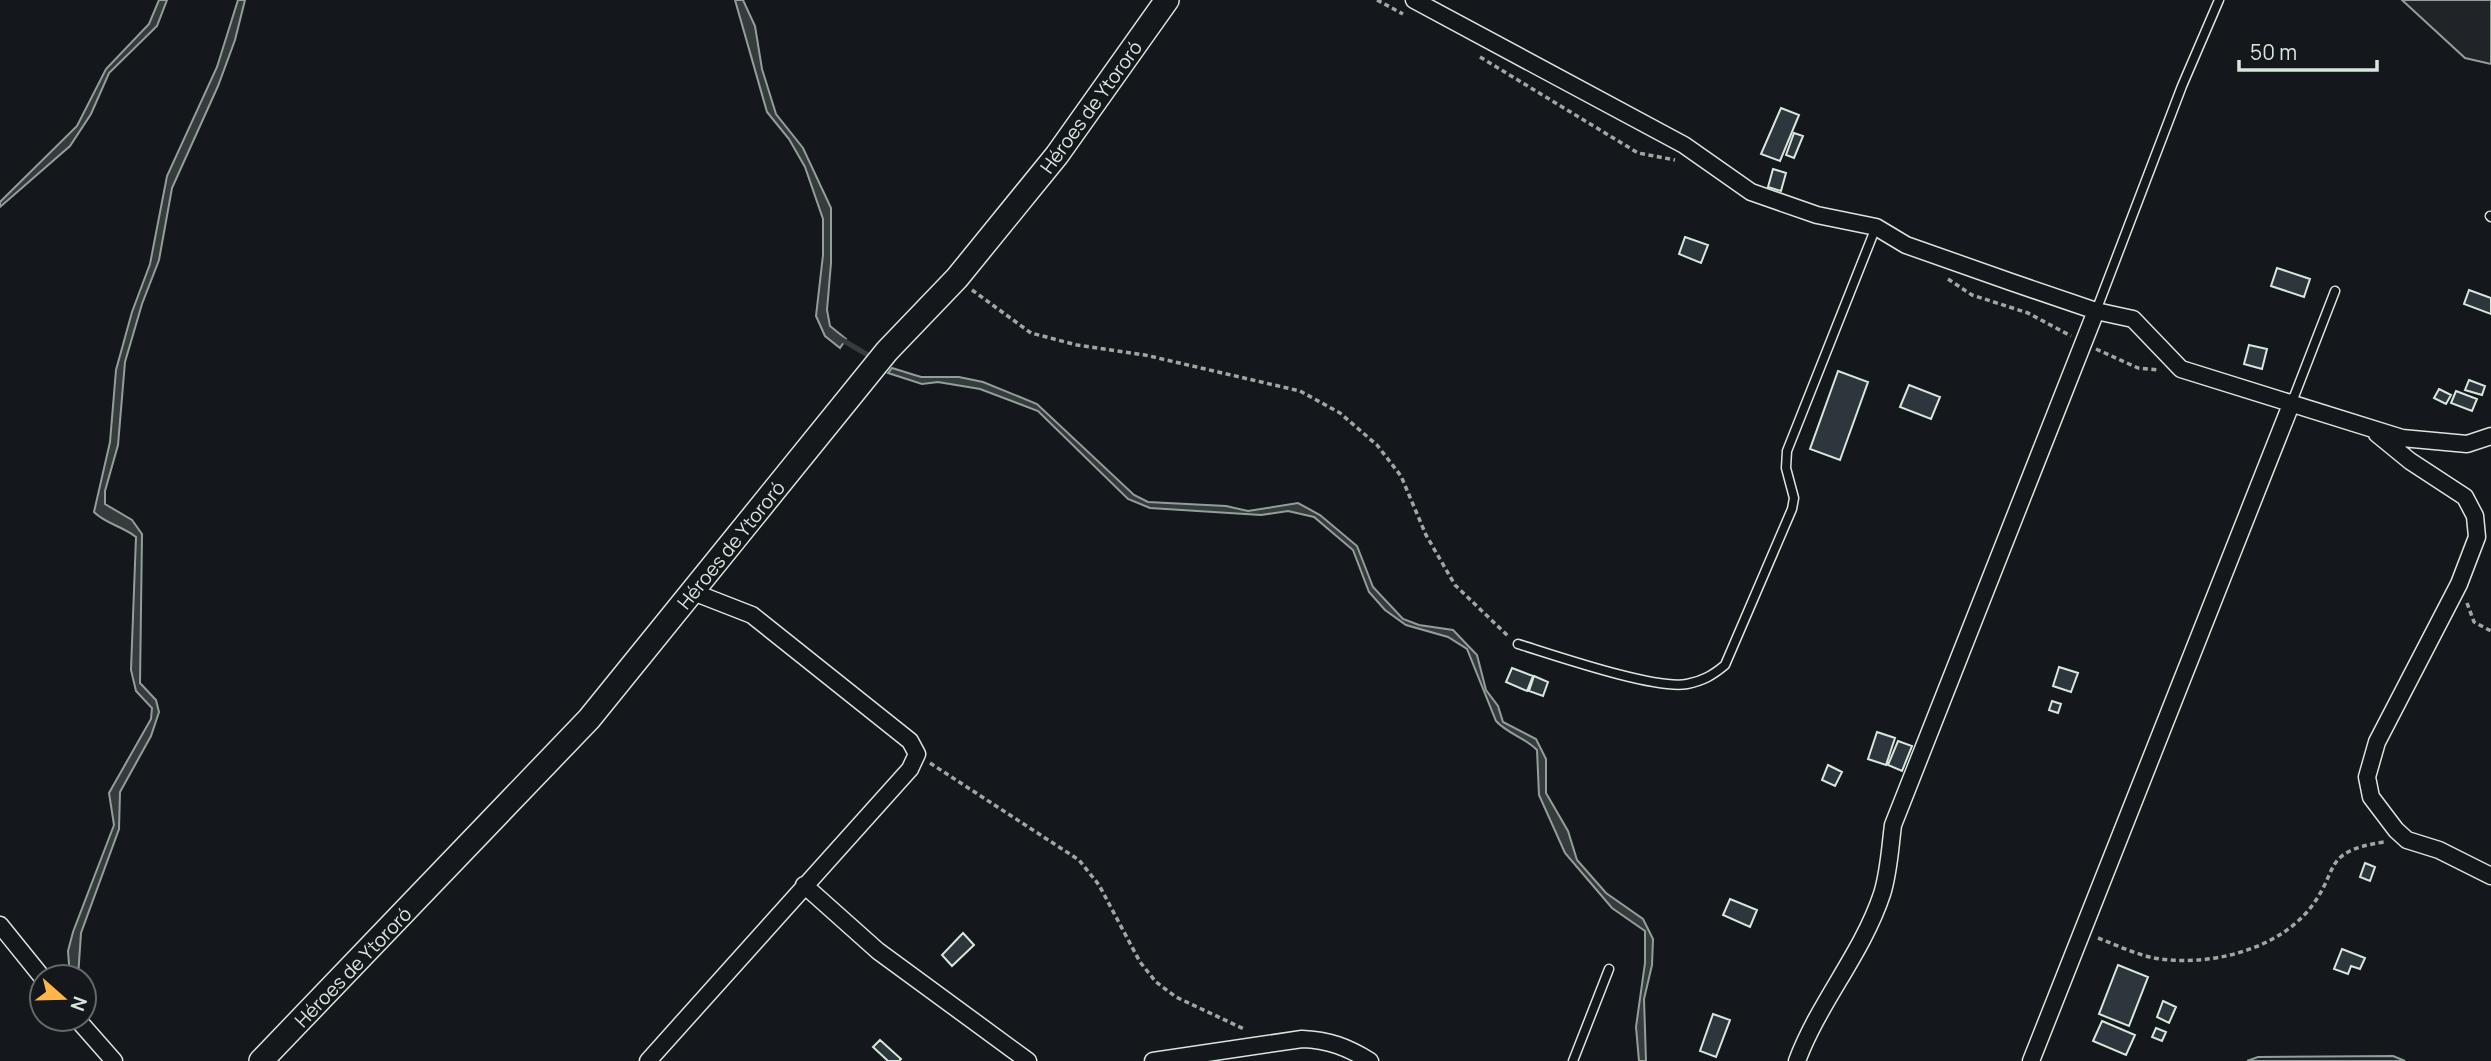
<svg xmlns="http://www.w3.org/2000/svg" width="2491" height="1061" viewBox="0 0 2491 1061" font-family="Manrope,sans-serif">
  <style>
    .green { fill: #202428; stroke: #939e99; stroke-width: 2 }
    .water { fill: #363b3e; stroke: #939e99; stroke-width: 2 }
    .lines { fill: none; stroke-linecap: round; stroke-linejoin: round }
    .stream { stroke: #363b3e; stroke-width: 5 }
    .building { fill: #2c363c; stroke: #d8e6dc; stroke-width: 2 }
    .lane-casing { stroke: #d8e6dc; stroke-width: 11 }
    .street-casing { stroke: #d8e6dc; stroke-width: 19 }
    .secondary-casing { stroke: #d8e6dc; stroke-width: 26 }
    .path { stroke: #9da8a2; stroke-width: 3.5; stroke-dasharray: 5 3.5; stroke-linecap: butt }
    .lane { stroke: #14181c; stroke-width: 8 }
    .street { stroke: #14181c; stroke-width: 16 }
    .secondary { stroke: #14181c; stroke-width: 23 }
    .labels { text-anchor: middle; stroke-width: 5; stroke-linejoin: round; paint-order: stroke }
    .street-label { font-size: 19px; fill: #d8e6dc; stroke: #14181c }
  </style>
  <rect width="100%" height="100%" fill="#14181c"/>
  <path class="green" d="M 2402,0 L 2491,0 L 2491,64 L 2465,58 Z
    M 2393,1056 L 2405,1061 L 2247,1061 L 2258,1057 Z"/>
  <path class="water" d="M 159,0 L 167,0 L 157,26 L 109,73 L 91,114 L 70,146 L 0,207 L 0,202 L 77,126 L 106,69 L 149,24 Z
    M 238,0 L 245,0 L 235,40 L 218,86 L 172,188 L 159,260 L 142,304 L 125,362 L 118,445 L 105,491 L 105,504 L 132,520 L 142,534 L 140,683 L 156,700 L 159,712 L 151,736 L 120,792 L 119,829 L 81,933 L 78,977 L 70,977 L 68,951 L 73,932 L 114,825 L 109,793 L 151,719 L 152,708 L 136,691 L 131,670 L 136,537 C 122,526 106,524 94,512 L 110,442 L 116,370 L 132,312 L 150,264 L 167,176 L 217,67 Z
    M 735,0 L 743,0 L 755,26 L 762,69 L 776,114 L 803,148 L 831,208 L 831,263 L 827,310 L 830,326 L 846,339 L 840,348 L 825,336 L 816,316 L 823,255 L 823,219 L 805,167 L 789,139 L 767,112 Z
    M 892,368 L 921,377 L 959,377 L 983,382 L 1037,404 L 1134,495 L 1148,502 L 1226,506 L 1248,511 L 1298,503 L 1320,515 L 1357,546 L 1373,587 L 1403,619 L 1419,625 L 1453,630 L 1477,655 L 1486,690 L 1498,706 L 1503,722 L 1536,739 L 1546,759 L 1546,793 L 1568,831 L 1577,860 L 1606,893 L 1643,919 L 1653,939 L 1652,965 L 1644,999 L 1646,1061 L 1639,1061 L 1636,1027 L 1645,963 L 1645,931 L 1612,908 L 1565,853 L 1539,795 L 1537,750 C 1524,737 1508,734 1496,721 L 1467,649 L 1448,637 L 1406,625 L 1385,610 L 1369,592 L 1353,550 L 1314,517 L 1288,511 L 1261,515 L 1150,508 L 1128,499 L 1038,411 L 980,389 L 938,382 L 922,384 L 888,373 Z"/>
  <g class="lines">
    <path class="stream" d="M 839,338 L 873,358"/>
  </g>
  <path class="building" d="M 1781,108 L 1799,115 L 1780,161 L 1761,154 Z
    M 1794,133 L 1803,136 L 1794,158 L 1786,155 Z
    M 1773,169 L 1786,173 L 1781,191 L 1768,187 Z
    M 1685,237 L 1708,245 L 1701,263 L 1679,254 Z
    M 2277,268 L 2310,279 L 2304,297 L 2271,286 Z
    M 2469,290 L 2491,298 L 2491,314 L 2464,304 Z
    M 2249,345 L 2267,349 L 2262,369 L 2244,364 Z
    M 1838,371 L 1868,382 L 1840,460 L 1810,449 Z
    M 2469,380 L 2485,386 L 2482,395 L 2465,390 Z
    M 1909,385 L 1940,397 L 1931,419 L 1900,407 Z
    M 2439,389 L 2451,395 L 2446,404 L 2434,398 Z
    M 2456,391 L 2477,399 L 2472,411 L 2451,403 Z
    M 2059,667 L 2078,673 L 2071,692 L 2053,686 Z
    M 1512,668 L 1533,676 L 1527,691 L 1506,682 Z
    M 1534,676 L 1548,682 L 1543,696 L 1529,691 Z
    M 2052,701 L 2061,704 L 2058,713 L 2049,710 Z
    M 1877,732 L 1895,738 L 1886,765 L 1868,759 Z
    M 1898,741 L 1912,746 L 1902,771 L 1888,765 Z
    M 1828,765 L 1842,772 L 1835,786 L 1822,780 Z
    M 2365,863 L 2375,867 L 2370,881 L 2360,877 Z
    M 1730,899 L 1757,910 L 1750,927 L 1723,915 Z
    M 963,933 L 974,945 L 952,966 L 942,955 Z
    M 2342,949 L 2365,958 L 2360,969 L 2351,966 L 2348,974 L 2334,969 Z
    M 2118,965 L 2148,977 L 2129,1026 L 2099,1014 Z
    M 2163,1001 L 2176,1007 L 2169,1023 L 2157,1017 Z
    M 1713,1014 L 1730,1020 L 1716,1057 L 1700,1051 Z
    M 2102,1021 L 2135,1035 L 2126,1055 L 2093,1041 Z
    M 2156,1028 L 2166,1032 L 2162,1041 L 2152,1037 Z
    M 880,1040 L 901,1059 L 899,1061 L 888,1061 L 873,1047 Z"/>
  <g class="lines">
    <defs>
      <path id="lane" d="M 2490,216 L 2491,217
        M 2096,311 L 2182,86 L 2219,0
        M 2292,402 L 2335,291
        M 1518,644 C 1554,655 1655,690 1687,684 C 1703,681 1713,675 1725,665 L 1792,509 L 1794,498 L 1786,468 L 1787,451 L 1876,227
        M 1573,1061 L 1609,969"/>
      <path id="street" d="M 1414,0 L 1684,145 L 1751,192 L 1817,215 L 1876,227 L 1906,245 L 2011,282 L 2096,311 L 2133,319 L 2181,369 L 2402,438 L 2467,444 L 2491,436
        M 2377,434 L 2410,461 L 2465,497 L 2475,516 L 2477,537 L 2459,584 L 2377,742 L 2367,777 L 2371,797 L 2396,830 L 2407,840 L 2439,850 L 2491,876
        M 804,885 L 878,951 L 1028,1061
        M 0,925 L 42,977
        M 77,1019 L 114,1061
        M 648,1061 L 910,769 L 917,754 L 910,741 L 752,615 L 693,592
        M 1153,1061 L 1302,1039 C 1329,1040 1347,1047 1370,1061
        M 1797,1061 C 1819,1002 1862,954 1882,894 C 1889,872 1890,848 1893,825 L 2096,311
        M 2031,1061 L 2292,402"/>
      <path id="secondary" d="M 261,1061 L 589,719 L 887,351 L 957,278 L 1057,155 L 1167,0"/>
    </defs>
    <use href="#lane" class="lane-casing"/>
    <use href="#street" class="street-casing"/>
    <use href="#secondary" class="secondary-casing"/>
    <path class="path" d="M 1377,0 L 1403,14
      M 1480,57 L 1638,153 L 1675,160
      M 1948,279 L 1972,295 L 2028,313 L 2071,336
      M 972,290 L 1031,333 L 1077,345 L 1145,355 L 1300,391 L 1340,413 L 1377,445 L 1401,476 L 1426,535 L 1455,585 L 1508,636
      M 2096,349 L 2138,368 L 2158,370
      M 2467,603 L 2474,622 L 2491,631
      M 930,763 L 1079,860 L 1099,885 L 1140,962 L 1156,982 L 1176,997 L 1244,1029
      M 2098,938 C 2116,945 2135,954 2154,958 C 2205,967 2272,952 2307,912 C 2342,871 2318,852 2384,842"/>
    <use href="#lane" class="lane"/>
    <use href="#street" class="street"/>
    <use href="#secondary" class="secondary"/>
  </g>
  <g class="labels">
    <g class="street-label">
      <text transform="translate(1091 107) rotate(-54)" y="7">Héroes de Ytororó</text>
      <text transform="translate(731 545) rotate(-51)" y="7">Héroes de Ytororó</text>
      <text transform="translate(353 967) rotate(-46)" y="7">Héroes de Ytororó</text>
    </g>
  </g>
  <g transform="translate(63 998) rotate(110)"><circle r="33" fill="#14181c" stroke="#626a69" stroke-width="2"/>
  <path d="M0-5L12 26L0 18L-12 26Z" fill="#ffb74d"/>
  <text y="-10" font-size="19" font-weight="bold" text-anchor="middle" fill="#d8e6dc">N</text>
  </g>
  <path d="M2239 60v10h138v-10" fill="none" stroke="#d8e6dc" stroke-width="3.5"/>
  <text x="2250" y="60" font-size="21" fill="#d8e6dc" stroke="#14181c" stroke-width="5" paint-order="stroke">50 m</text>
</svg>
